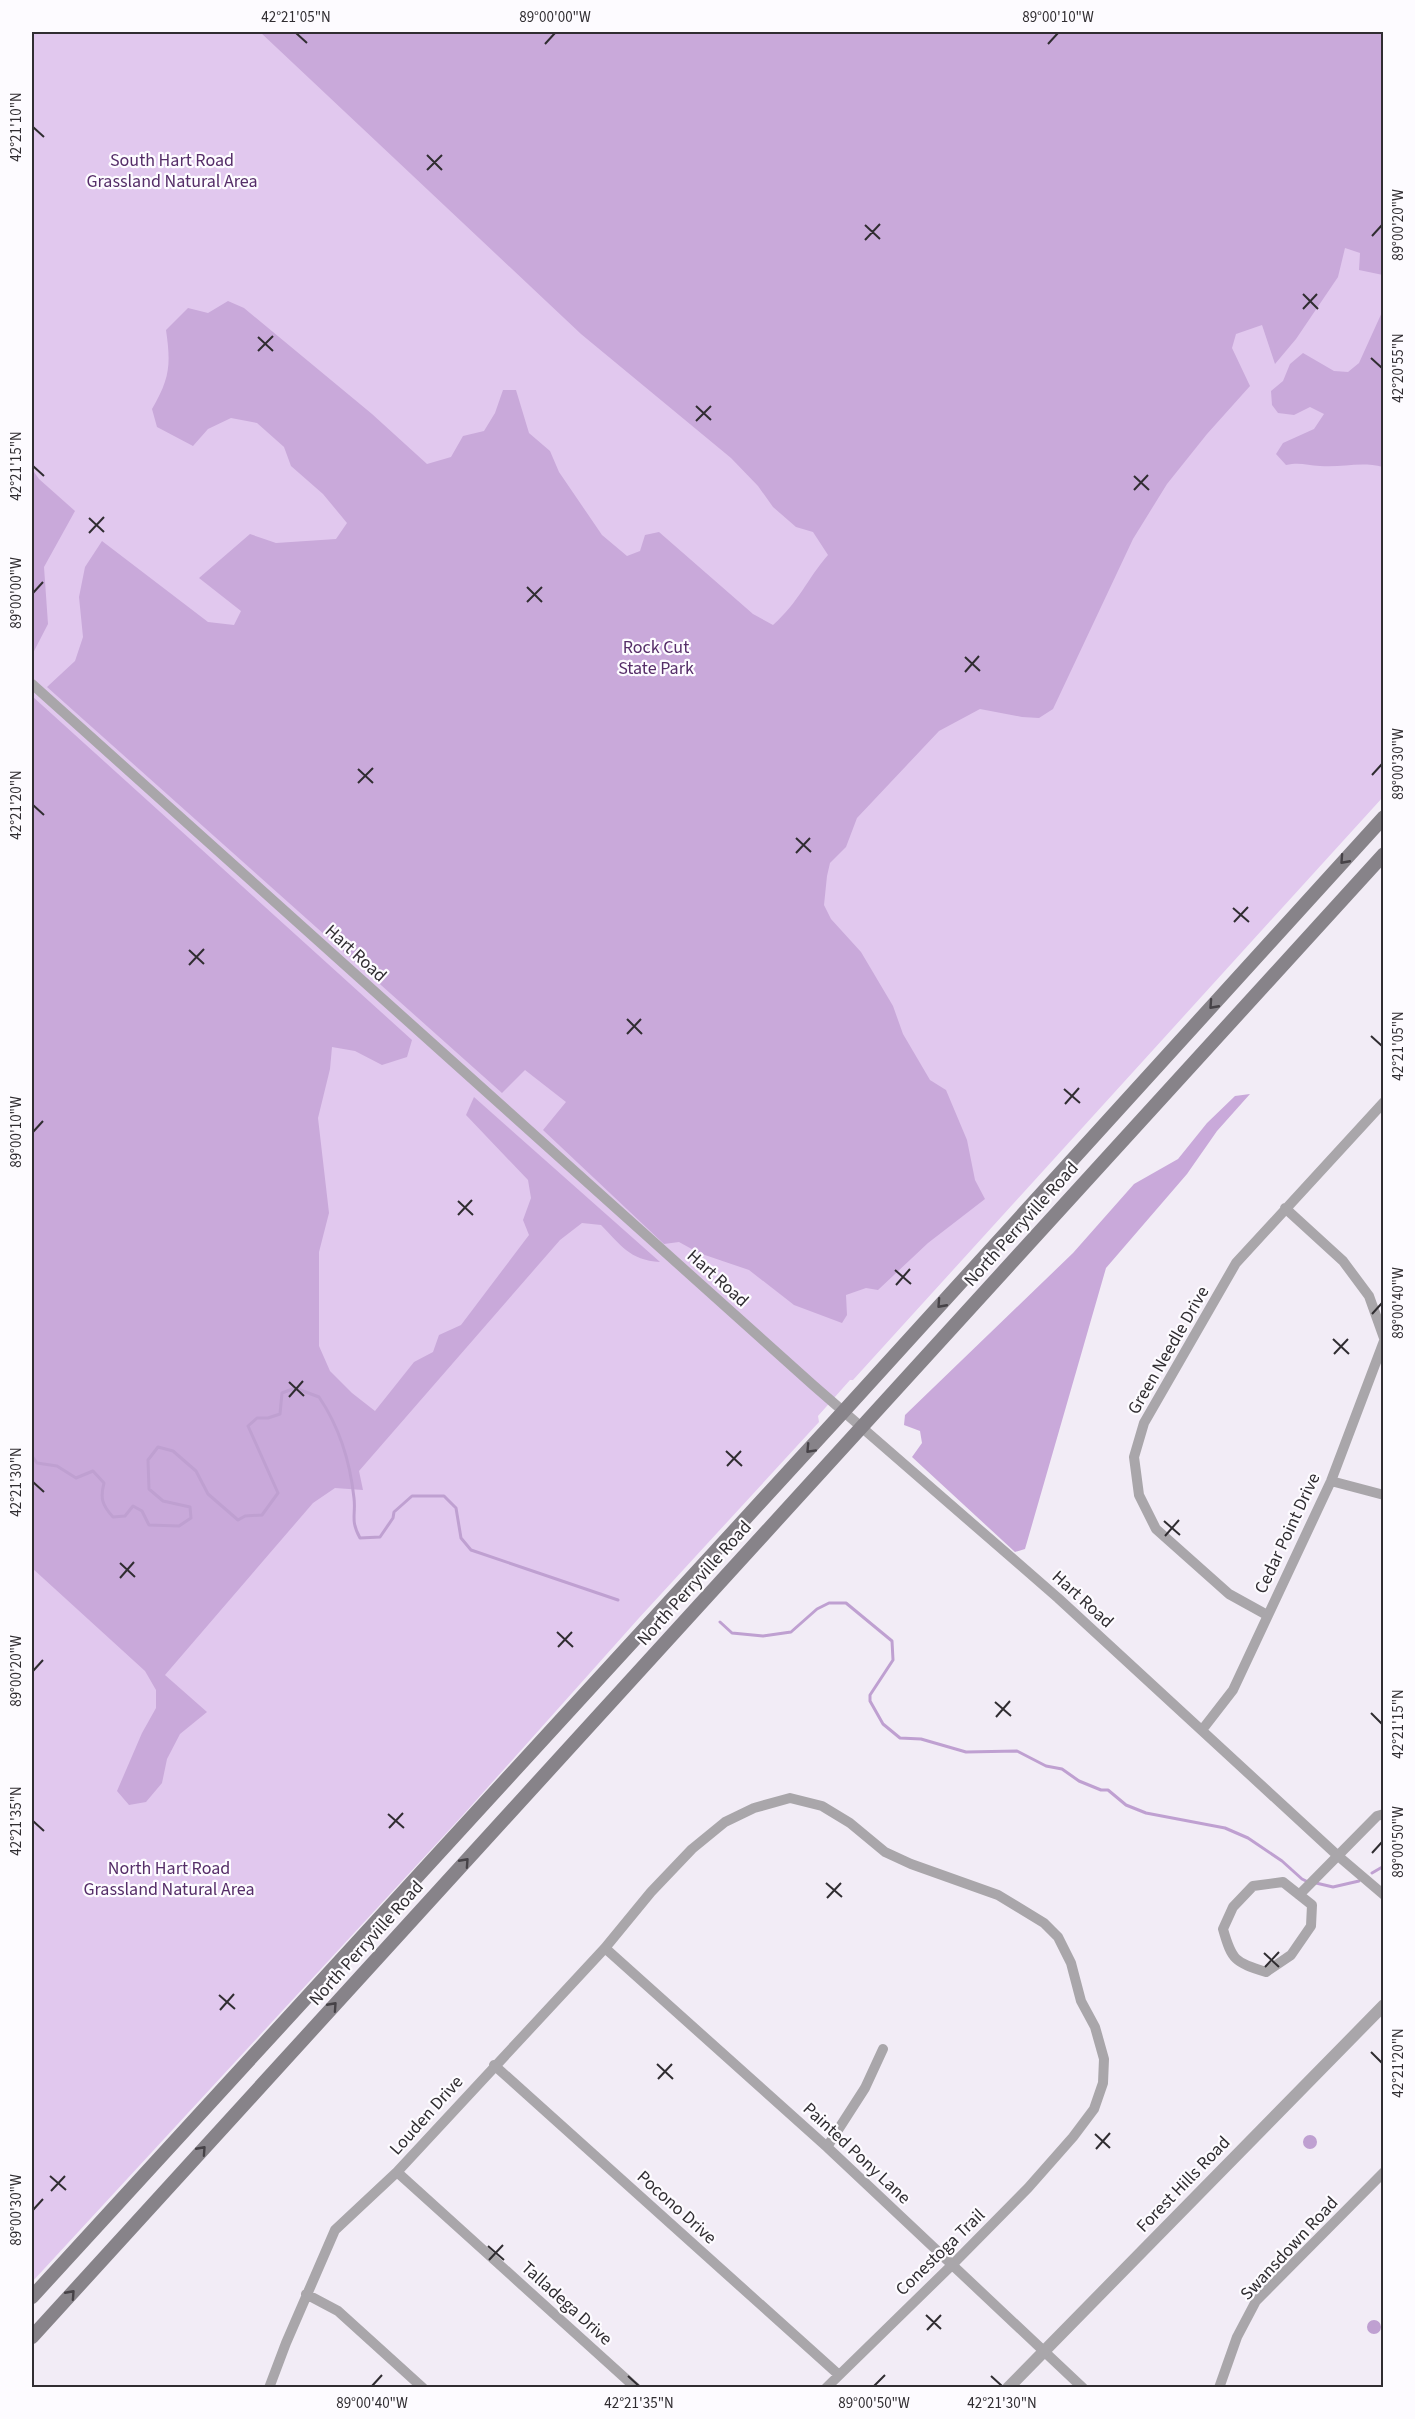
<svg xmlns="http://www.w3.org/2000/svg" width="1415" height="2419" viewBox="0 0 1415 2419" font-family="'Source Sans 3',sans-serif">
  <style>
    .green { fill: #e1c8ee }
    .forest { fill: #c9a9da }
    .water { fill: #bfa0d1 }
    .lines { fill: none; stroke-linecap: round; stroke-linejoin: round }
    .stream { stroke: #bfa0d1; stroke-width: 3 }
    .minor { stroke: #a9a6aa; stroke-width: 10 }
    .tertiary { stroke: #a9a6aa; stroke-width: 12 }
    .secondary { stroke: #878389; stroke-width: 14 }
    .oneway { stroke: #464247 }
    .ticks { fill: none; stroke: #302d31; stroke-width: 2 }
    .labels { text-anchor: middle; stroke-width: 4.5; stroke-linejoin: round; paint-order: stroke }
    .park-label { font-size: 18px; fill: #552d68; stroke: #fdfbff }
    .street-label { font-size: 18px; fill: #302d31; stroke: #fdfbff }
    .neatline { fill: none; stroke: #302d31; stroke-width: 2 }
    .ticks-label { font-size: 15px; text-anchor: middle; fill: #302d31 }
  </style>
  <rect width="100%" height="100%" fill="#f2ecf6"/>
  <path class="green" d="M 32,32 L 1383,32 L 1383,797 L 853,1380 L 850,1380 L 818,1416 L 819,1422 L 639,1618 L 463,1815 L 32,2282 Z"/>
  <path class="forest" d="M 260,32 L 1383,32 L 1383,275 L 1359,270 L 1360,253 L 1345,248 L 1338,277 L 1296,339 L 1275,364 L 1262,325 L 1236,334 L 1232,348 L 1250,386 L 1207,434 L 1167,484 L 1133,539 L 1053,709 L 1039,718 L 1022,717 L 980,709 L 939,731 L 857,818 L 846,847 L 830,863 L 827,876 L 824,905 L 831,919 L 861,952 L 893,1006 L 903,1034 L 930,1080 L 946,1090 L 967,1140 L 975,1180 L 985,1199 L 928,1243 L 878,1290 L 866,1288 L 846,1295 L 847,1315 L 842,1323 L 794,1305 L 749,1270 L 699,1253 L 679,1242 L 664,1244 L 543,1130 L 566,1102 L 525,1070 L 502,1093 L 47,687 L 75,661 L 83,637 L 79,597 L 85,567 L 102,541 L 208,622 L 234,625 L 241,611 L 199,578 L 250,534 L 276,543 L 336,539 L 347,523 L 323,494 L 291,466 L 284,447 L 257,423 L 231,418 L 208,429 L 193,446 L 157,427 L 152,409 C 170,378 171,365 166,330 L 188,308 L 208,313 L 228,301 L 244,308 L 372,414 L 427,464 L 451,457 L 463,436 L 484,431 L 495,413 L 503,390 L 516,390 L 529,433 L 550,451 L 559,472 L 602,535 L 627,556 L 640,551 L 645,535 L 659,532 L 753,614 L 773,625 C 799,602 807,579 828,555 L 813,532 L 796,527 L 773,507 L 758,486 L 731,458 L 581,334 Z
    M 1383,310 L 1383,467 C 1360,461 1342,468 1320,466 C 1307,465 1299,462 1286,465 L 1276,454 L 1283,443 L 1314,429 L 1324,414 L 1310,407 L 1294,415 L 1278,413 L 1272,405 L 1271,391 L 1283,381 L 1290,364 L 1303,353 L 1334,371 L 1348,372 L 1359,363 Z
    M 32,469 L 39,479 L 75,511 L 44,567 L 48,624 L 32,655 Z
    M 32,696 L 412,1040 L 407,1057 L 382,1065 L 355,1051 L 332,1047 L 330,1069 L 318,1118 L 329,1213 L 319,1252 L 319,1346 L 330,1371 L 352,1393 L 375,1411 L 414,1362 L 433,1352 L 439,1335 L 461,1325 L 529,1235 L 523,1220 L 531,1198 L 528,1180 L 466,1115 L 474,1097 L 660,1262 C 629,1260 621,1245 601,1225 L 582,1223 L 560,1240 L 359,1471 L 363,1490 L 335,1488 L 313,1503 L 165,1675 L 207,1712 L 180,1734 L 167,1759 L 162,1783 L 146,1802 L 129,1805 L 117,1791 L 142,1733 L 156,1708 L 156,1690 L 145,1671 L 32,1568 Z
    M 1250,1094 L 1217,1131 L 1187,1174 L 1106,1268 L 1025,1549 L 1015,1552 L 912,1457 L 922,1443 L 920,1431 L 904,1425 L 905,1415 L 1073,1253 L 1134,1184 L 1178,1159 L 1207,1123 L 1235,1096 Z"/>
  <path class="water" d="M1303 2142a7 7 0 1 1 14 0a7 7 0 1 1-14 0Z
    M1367 2327a7 7 0 1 1 14 0a7 7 0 1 1-14 0Z"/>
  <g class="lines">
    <path class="stream" d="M 32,1456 L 37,1463 L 57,1466 L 76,1478 L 93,1471 L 104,1483 C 100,1498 102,1505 113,1517 L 125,1516 L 133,1506 L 142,1511 L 149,1525 L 179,1526 L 191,1518 L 190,1507 L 163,1501 L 149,1489 L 148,1460 L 158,1447 L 173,1451 L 196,1471 L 208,1494 L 238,1520 L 245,1516 L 262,1515 L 278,1493 L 248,1426 L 257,1418 L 268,1418 L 280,1414 L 282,1393 L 295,1388 L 319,1397 C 340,1428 350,1461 354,1498 C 356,1515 350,1520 360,1538 L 380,1537 L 393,1518 L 394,1512 L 412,1496 L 444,1496 L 456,1508 L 461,1538 L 471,1550 L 618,1600
      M 720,1622 L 732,1633 L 763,1636 L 791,1632 L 817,1609 L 829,1603 L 846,1603 L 892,1641 L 893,1660 L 870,1695 L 870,1701 L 883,1724 L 900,1738 L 921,1739 L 966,1752 L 1017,1751 L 1046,1766 L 1062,1769 L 1079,1781 L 1101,1790 L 1108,1790 L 1126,1805 L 1146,1813 L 1225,1828 L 1248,1838 L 1282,1861 L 1302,1879 L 1308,1882
      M 1372,1873 L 1384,1866
      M 1316,1883 L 1333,1887 L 1359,1881"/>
    <path class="minor" d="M 32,684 L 813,1385 L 1058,1598 L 1337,1855 L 1384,1895
      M 1285,1208 L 1343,1261 L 1369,1296 L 1384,1338
      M 1331,1481 L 1384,1495
      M 1267,1615 L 1229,1594 L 1156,1529 L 1139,1495 L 1134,1457 L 1144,1423 L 1236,1263 L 1384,1102
      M 1202,1730 L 1233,1690 L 1331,1481 L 1384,1341
      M 1283,1882 L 1312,1905 L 1311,1926 L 1291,1955 L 1266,1972 C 1235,1962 1232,1961 1223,1929 L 1233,1907 L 1253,1886 Z
      M 1299,1895 L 1377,1816 L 1384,1814
      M 605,1948 L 827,2147 L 1083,2388
      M 494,2065 L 839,2375
      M 827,2147 L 865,2088 L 883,2049
      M 397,2172 L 636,2388
      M 306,2294 L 338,2311 L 423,2388
      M 269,2388 L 286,2343 L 335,2230 L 397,2172 L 605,1948 L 651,1892 L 692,1849 L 725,1822 L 754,1808 L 790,1798 L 822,1806 L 850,1823 L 885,1852 L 911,1864 L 998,1895 L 1044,1923 L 1058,1937 L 1071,1963 L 1081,2001 L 1095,2027 L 1104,2059 L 1103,2083 L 1094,2109 L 1073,2137 L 1028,2188 L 953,2264 L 826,2388
      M 1219,2388 L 1237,2337 L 1256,2301 L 1384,2172"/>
    <path class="tertiary" d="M 1008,2388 L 1384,2005"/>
    <path class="secondary" d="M 32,2297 L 843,1412 L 1384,817
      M 32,2337 L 1384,854"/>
  </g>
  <defs><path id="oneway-chevron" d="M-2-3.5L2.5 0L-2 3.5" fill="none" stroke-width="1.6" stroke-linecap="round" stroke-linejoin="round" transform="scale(1.5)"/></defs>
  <g class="oneway">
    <use href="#oneway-chevron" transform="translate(1344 860) rotate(132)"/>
    <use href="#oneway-chevron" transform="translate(1213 1005) rotate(132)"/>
    <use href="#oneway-chevron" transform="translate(941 1304) rotate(132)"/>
    <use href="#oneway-chevron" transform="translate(810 1449) rotate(133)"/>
    <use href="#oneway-chevron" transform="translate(465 1862) rotate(-48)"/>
    <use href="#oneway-chevron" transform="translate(333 2006) rotate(-48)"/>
    <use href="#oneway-chevron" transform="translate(202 2150) rotate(-48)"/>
    <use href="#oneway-chevron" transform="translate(71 2294) rotate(-48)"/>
  </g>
  <path class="ticks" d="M 296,33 L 307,43M 545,44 L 555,33M 1048,44 L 1058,33M 33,127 L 44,137M 427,155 L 442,170M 427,170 L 442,155M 865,225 L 880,239M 1372,236 L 1382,225M 865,240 L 880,224M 1303,294 L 1318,309M 1303,309 L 1317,294M 258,337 L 273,351M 258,351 L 273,336M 1371,358 L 1382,368M 696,406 L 711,420M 696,421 L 711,406M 33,466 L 44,476M 1134,476 L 1149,490M 1134,490 L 1148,475M 89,518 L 104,532M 89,533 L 104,517M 527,587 L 542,602M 33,593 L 43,582M 527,602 L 542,587M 965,657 L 980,671M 965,672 L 979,656M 358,769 L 373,783M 1372,775 L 1382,764M 358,783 L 373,768M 33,805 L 44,815M 796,838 L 811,852M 796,853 L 810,838M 1233,908 L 1249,922M 1234,922 L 1248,907M 189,950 L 204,964M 189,965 L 204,949M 627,1019 L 642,1034M 627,1034 L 641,1019M 1371,1036 L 1382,1046M 1064,1089 L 1080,1103M 1065,1104 L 1079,1088M 33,1132 L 43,1121M 458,1201 L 473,1215M 458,1215 L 472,1200M 895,1270 L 911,1284M 896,1285 L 910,1269M 1372,1314 L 1382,1303M 1333,1339 L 1349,1354M 1334,1354 L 1348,1339M 289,1382 L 304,1396M 289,1397 L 303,1381M 726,1451 L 742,1466M 727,1466 L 741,1451M 33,1482 L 44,1492M 1164,1521 L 1180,1535M 1165,1536 L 1179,1520M 120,1563 L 135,1577M 120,1578 L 134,1562M 557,1632 L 573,1647M 558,1647 L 572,1632M 33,1671 L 43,1660M 995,1702 L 1011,1716M 1371,1713 L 1382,1724M 996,1717 L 1010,1701M 388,1814 L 404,1828M 33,1821 L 44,1831M 389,1828 L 403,1813M 1372,1853 L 1382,1842M 826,1883 L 842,1897M 827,1898 L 841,1883M 1264,1953 L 1279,1967M 1265,1967 L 1279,1952M 219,1995 L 235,2009M 220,2010 L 234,1994M 1371,2052 L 1382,2063M 657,2064 L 673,2079M 658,2079 L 672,2064M 1095,2134 L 1110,2148M 1096,2149 L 1110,2133M 50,2176 L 66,2190M 51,2191 L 65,2176M 33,2210 L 43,2199M 488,2246 L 504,2260M 489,2260 L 503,2245M 926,2315 L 941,2329M 927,2330 L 941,2315M 628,2376 L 639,2386M 991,2376 L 1002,2386M 372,2386 L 382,2375M 874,2386 L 885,2375"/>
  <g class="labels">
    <g class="park-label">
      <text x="172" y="166">South Hart Road<tspan x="172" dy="21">Grassland Natural Area</tspan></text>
      <text x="656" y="653">Rock Cut<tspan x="656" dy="21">State Park</tspan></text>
      <text x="169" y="1874">North Hart Road<tspan x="169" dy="21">Grassland Natural Area</tspan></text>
    </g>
    <g class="street-label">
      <text transform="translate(356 953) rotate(42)" y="6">Hart Road</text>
      <text transform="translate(1021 1224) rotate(-48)" y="6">North Perryville Road</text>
      <text transform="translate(718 1278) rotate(42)" y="6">Hart Road</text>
      <text transform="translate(1168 1350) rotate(-60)" y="6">Green Needle Drive</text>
      <text transform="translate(1287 1533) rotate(-65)" y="6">Cedar Point Drive</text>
      <text transform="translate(694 1583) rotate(-48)" y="6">North Perryville Road</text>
      <text transform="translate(1083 1599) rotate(42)" y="6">Hart Road</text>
      <text transform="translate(366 1943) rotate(-48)" y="6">North Perryville Road</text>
      <text transform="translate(426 2115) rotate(-48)" y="6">Louden Drive</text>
      <text transform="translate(857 2153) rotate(43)" y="6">Painted Pony Lane</text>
      <text transform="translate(1183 2184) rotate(-46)" y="6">Forest Hills Road</text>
      <text transform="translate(677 2207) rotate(42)" y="6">Pocono Drive</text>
      <text transform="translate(1289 2248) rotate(-47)" y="6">Swansdown Road</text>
      <text transform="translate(940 2252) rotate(-44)" y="6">Conestoga Trail</text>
      <text transform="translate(567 2303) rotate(42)" y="6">Talladega Drive</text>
    </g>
  </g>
  <rect width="1415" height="2419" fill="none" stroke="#fdfbff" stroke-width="66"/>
  <rect x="33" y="33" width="1349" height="2353" class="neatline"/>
  <g class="ticks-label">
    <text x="296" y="22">42°21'05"N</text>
    <text x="555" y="22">89°00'00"W</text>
    <text x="1058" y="22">89°00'10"W</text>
    <text transform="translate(16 127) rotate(-90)" y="5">42°21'10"N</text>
    <text transform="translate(1398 225) rotate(-90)" y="5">89°00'20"W</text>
    <text transform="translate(1398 368) rotate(-90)" y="5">42°20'55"N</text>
    <text transform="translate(16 466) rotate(-90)" y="5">42°21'15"N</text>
    <text transform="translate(16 593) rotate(-90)" y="5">89°00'00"W</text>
    <text transform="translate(1398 764) rotate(-90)" y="5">89°00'30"W</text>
    <text transform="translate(16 805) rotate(-90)" y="5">42°21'20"N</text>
    <text transform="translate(1398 1046) rotate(-90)" y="5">42°21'05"N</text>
    <text transform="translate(16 1132) rotate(-90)" y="5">89°00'10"W</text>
    <text transform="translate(1398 1303) rotate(-90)" y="5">89°00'40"W</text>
    <text transform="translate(16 1482) rotate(-90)" y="5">42°21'30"N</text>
    <text transform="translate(16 1671) rotate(-90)" y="5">89°00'20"W</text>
    <text transform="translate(1398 1724) rotate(-90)" y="5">42°21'15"N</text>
    <text transform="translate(16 1821) rotate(-90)" y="5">42°21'35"N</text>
    <text transform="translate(1398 1842) rotate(-90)" y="5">89°00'50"W</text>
    <text transform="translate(1398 2063) rotate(-90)" y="5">42°21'20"N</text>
    <text transform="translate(16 2210) rotate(-90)" y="5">89°00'30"W</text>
    <text x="372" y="2408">89°00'40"W</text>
    <text x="639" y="2408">42°21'35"N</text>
    <text x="874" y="2408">89°00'50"W</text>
    <text x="1002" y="2408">42°21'30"N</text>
  </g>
</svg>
